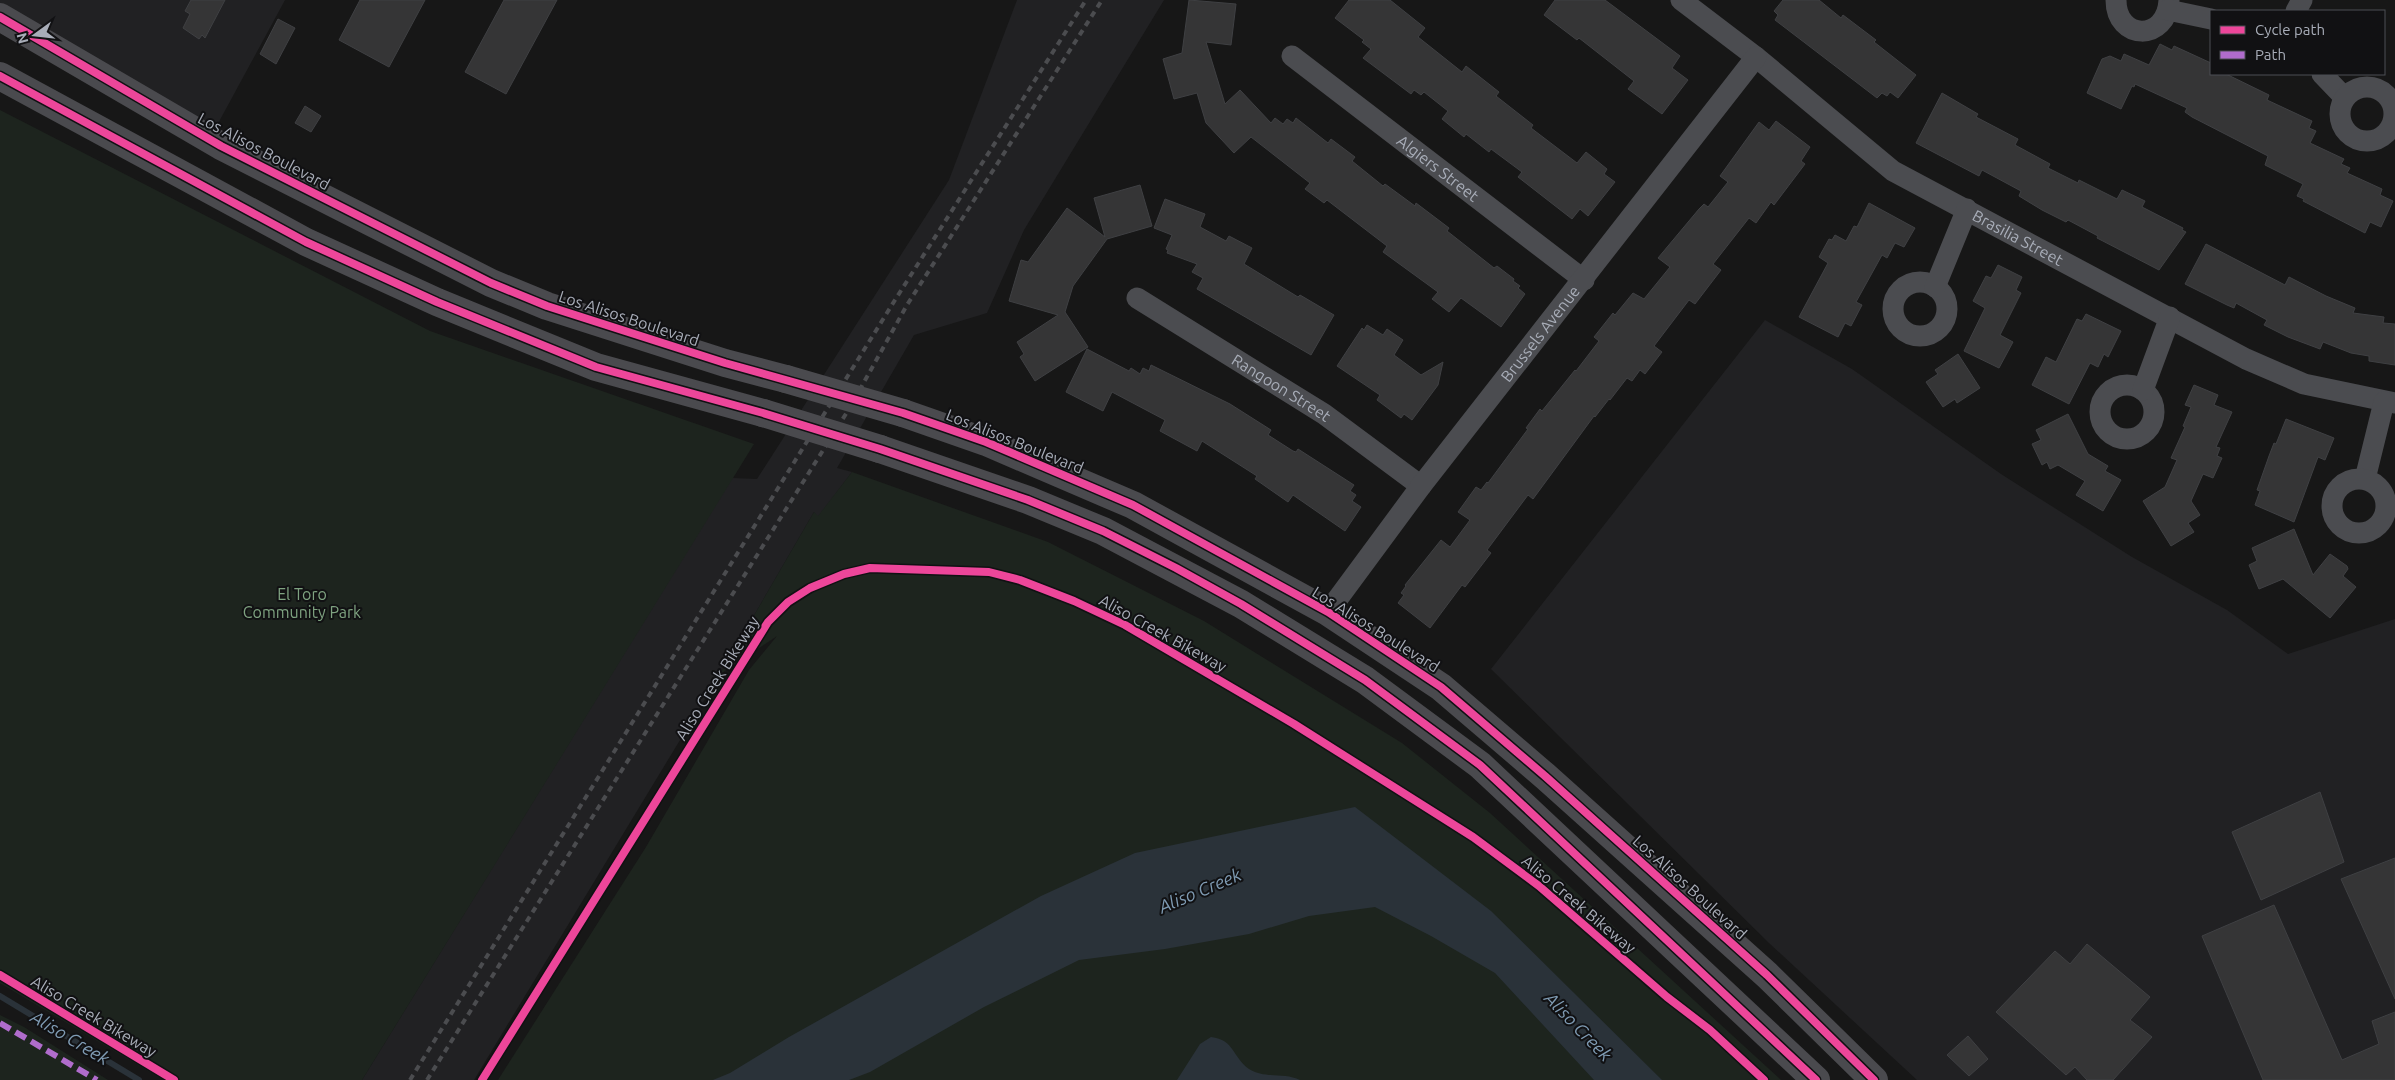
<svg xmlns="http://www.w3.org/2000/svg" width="2395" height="1080" viewBox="0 0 2395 1080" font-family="Ubuntu,sans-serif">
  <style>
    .built { fill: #212123 }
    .green { fill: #1d241e }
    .water { fill: #2a3239 }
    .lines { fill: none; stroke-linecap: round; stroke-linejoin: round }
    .stream { stroke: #2a3239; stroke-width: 6 }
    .building { fill: #353536; stroke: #3f4043 }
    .minor { stroke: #4b4c50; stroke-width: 21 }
    .secondary { stroke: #4a4a4e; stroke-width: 28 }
    .rail { stroke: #4b4c4f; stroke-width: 4; stroke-dasharray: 6 5; stroke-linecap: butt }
    .secondary-bridge { stroke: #4a4a4e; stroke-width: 28 }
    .quiet { stroke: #b06ccc; stroke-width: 6; stroke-dasharray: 12 6; stroke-linecap: butt }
    .cycleway-casing { stroke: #111113; stroke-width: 11 }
    .cycleway { stroke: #ed469a; stroke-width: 8 }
    .labels { text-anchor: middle; stroke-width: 4; stroke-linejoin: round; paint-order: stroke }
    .street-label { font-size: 16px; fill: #a8adb8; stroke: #111113 }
    .park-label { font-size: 16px; fill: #7fa381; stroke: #111113 }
    .water-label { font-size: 18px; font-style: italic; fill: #7f9bb3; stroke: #111113 }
  </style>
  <rect width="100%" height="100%" fill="#171717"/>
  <path class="built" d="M 0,0 L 285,0 L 215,129 L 0,9 Z
    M 1017,0 L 1164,0 L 1024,230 L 987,313 L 914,335 L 837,468 L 852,472 L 818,517 L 814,512 L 720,674 L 474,1080 L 362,1080 L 732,478 L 757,479 L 949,180 Z
    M 1765,320 L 1852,369 L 2001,474 L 2132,557 L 2227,610 L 2288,654 L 2395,619 L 2395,1080 L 1917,1080 L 1769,943 L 1491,669 Z"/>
  <path class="green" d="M 0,110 L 430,331 L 754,444 L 362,1080 L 163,1080 L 0,983 Z
    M 852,472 L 1048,542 L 1204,621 L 1402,743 L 1490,813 L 1781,1080 L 498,1080 L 646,847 L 749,670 L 777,636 L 720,674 L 814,512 L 818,516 Z
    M 0,1015 L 24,1027 L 108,1080 L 0,1080 Z"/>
  <path class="water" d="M 1355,807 L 1491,911 L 1662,1080 L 1594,1080 L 1495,973 L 1431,936 L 1375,907 L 1309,916 L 1249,934 L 1165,949 L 1079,960 L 984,1007 L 870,1072 L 849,1080 L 713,1080 L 730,1073 L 789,1037 L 1041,896 L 1135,853 Z
    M 1211,1037 C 1235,1040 1232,1057 1249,1069 C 1264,1079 1284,1072 1300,1080 L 1177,1080 L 1200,1044 Z"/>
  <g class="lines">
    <path class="stream" d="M 0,996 L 139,1080"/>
  </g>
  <path class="building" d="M 191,0 L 225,0 L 205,38 L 202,35 L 199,39 L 183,28 L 190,14 L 185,11 Z
    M 360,0 L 425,0 L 389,67 L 339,40 Z
    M 504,0 L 557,0 L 506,94 L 465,72 Z
    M 1189,0 L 1236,4 L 1231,45 L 1206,42 L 1225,104 L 1240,90 L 1271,123 L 1275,118 L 1283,124 L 1287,119 L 1293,123 L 1296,118 L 1328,143 L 1331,139 L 1355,157 L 1352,161 L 1383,186 L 1385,184 L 1415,206 L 1416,203 L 1449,228 L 1447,231 L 1494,268 L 1497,266 L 1514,279 L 1513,281 L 1520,286 L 1518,288 L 1525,294 L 1501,327 L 1461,298 L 1449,312 L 1432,299 L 1438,292 L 1383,252 L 1387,246 L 1327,200 L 1324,203 L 1305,189 L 1310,183 L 1251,137 L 1234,153 L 1206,123 L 1197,93 L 1174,99 L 1163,59 L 1182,53 Z
    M 1349,0 L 1390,0 L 1425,28 L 1418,37 L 1462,72 L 1466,66 L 1499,92 L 1496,96 L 1533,125 L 1531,128 L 1577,163 L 1586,152 L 1607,169 L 1604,174 L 1615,182 L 1588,216 L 1580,209 L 1572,219 L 1518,177 L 1522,172 L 1491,149 L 1489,152 L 1466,134 L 1464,137 L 1442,119 L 1448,111 L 1424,92 L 1421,95 L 1414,90 L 1411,94 L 1363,58 L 1371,49 L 1362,42 L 1364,40 L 1335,18 Z
    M 1555,0 L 1605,0 L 1680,56 L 1672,68 L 1688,80 L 1662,114 L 1628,89 L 1634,81 L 1579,38 L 1577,40 L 1544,15 Z
    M 1783,0 L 1819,0 L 1841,18 L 1843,15 L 1876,40 L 1874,42 L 1916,75 L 1898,98 L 1890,92 L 1887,96 L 1882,93 L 1877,98 L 1775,20 L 1778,15 L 1774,11 Z
    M 278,19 L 295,28 L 276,64 L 260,54 Z
    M 2160,44 L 2172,50 L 2174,46 L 2211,63 L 2211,74 L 2226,74 L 2269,95 L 2267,100 L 2312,121 L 2309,128 L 2316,131 L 2310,143 L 2344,159 L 2341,164 L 2350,168 L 2347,173 L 2382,189 L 2380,195 L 2393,201 L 2381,227 L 2370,222 L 2365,233 L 2303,201 L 2304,199 L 2297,196 L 2303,184 L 2265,165 L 2268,156 L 2192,117 L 2185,112 L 2187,108 L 2135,84 L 2134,87 L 2132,86 L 2121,109 L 2087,93 L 2102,59 L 2110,56 L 2121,61 L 2124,54 L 2149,65 Z
    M 1942,93 L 1978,114 L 1976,117 L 2018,139 L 2015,145 L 2050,164 L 2048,168 L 2078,183 L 2079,180 L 2117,199 L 2122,190 L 2145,201 L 2142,207 L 2183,228 L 2182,230 L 2186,232 L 2159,270 L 2097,238 L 2098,236 L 2068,220 L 2066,222 L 2042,210 L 2019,196 L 2021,191 L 1982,170 L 1979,176 L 1916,143 Z
    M 305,106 L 321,116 L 311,132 L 295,123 Z
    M 1776,121 L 1810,147 L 1801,161 L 1805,164 L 1774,205 L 1771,202 L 1756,223 L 1749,218 L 1713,264 L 1721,270 L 1695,304 L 1689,300 L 1654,346 L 1662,352 L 1645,374 L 1640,370 L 1632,381 L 1627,378 L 1610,400 L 1609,399 L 1595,417 L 1594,416 L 1533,499 L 1528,495 L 1487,550 L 1491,553 L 1465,587 L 1462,585 L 1430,628 L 1398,603 L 1404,595 L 1401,593 L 1406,586 L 1405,585 L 1441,540 L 1450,547 L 1470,520 L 1458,512 L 1476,487 L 1481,490 L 1487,482 L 1488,483 L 1528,429 L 1526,428 L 1540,409 L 1542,411 L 1575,370 L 1576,371 L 1599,341 L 1594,337 L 1613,313 L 1615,315 L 1633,293 L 1644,299 L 1670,267 L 1658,258 L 1699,209 L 1704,204 L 1708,207 L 1728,182 L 1720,176 L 1759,122 L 1769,130 Z
    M 1140,185 L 1152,226 L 1107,239 L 1073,286 L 1065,312 L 1088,347 L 1035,381 L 1020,357 L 1024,354 L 1017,342 L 1058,315 L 1009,301 L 1021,260 L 1028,262 L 1067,208 L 1105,237 L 1094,198 Z
    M 1165,199 L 1205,214 L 1200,227 L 1226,241 L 1229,236 L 1252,248 L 1244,264 L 1298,297 L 1300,295 L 1334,315 L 1311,355 L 1197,289 L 1203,278 L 1192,272 L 1197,264 L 1167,253 L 1168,250 L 1166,249 L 1172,235 L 1154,228 Z
    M 1869,203 L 1915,228 L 1904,247 L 1895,243 L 1887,258 L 1882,255 L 1856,302 L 1862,305 L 1851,326 L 1845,323 L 1838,337 L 1799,317 L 1828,263 L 1819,257 L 1829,239 L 1832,240 L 1835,235 L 1846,241 L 1854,226 L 1857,227 Z
    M 2206,244 L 2285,285 L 2289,277 L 2326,296 L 2355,308 L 2353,313 L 2384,317 L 2383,323 L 2395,324 L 2395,365 L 2369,361 L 2369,356 L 2351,353 L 2323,342 L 2320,349 L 2288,337 L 2264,325 L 2267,320 L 2236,303 L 2234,308 L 2227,305 L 2185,284 Z
    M 1998,265 L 2022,277 L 2016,290 L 2021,293 L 2000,335 L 2013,342 L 1999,368 L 1964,351 L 1985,308 L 1973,301 L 1986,276 L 1991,278 Z
    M 2086,314 L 2121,331 L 2108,357 L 2104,354 L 2098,367 L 2090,363 L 2069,404 L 2032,385 L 2046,357 L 2056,362 L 2077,319 L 2082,321 Z
    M 1367,325 L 1383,335 L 1387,329 L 1403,340 L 1394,355 L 1421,375 L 1443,362 L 1438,385 L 1412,420 L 1404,414 L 1401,418 L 1377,400 L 1380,395 L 1337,366 L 1362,328 L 1364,330 Z
    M 1087,349 L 1129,371 L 1131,368 L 1140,374 L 1143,368 L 1149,371 L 1151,365 L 1230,404 L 1271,430 L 1268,435 L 1293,451 L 1296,452 L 1298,449 L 1354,485 L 1350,491 L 1356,495 L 1352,501 L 1361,507 L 1345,531 L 1293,495 L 1288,502 L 1255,479 L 1257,476 L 1202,441 L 1197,451 L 1160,431 L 1165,420 L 1112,392 L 1103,411 L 1066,392 Z
    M 1958,354 L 1980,388 L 1957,403 L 1955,399 L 1943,407 L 1926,382 L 1938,374 L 1935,370 Z
    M 2194,385 L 2218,395 L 2214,405 L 2232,412 L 2216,447 L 2220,448 L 2217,456 L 2222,458 L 2213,478 L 2203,474 L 2191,501 L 2200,515 L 2188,523 L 2194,532 L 2171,546 L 2143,501 L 2165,487 L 2177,460 L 2171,458 L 2185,427 L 2183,426 L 2191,407 L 2185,405 Z
    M 2068,414 L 2088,454 L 2108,466 L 2105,471 L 2121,480 L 2103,511 L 2076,495 L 2085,481 L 2058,465 L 2050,469 L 2047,462 L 2042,465 L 2032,444 L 2041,440 L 2036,430 Z
    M 2286,419 L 2334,438 L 2325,460 L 2318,457 L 2294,522 L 2255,505 L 2260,491 L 2257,490 L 2269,456 L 2274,443 L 2276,444 Z
    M 2294,529 L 2313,575 L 2330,554 L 2347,566 L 2348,569 L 2343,576 L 2356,587 L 2330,618 L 2283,579 L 2259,589 L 2249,565 L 2257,561 L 2252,548 Z
    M 2320,792 L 2344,862 L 2261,900 L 2232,832 Z
    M 2395,858 L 2395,999 L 2341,879 Z
    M 2274,905 L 2342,1060 L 2379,1044 L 2372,1021 L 2395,1012 L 2395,1080 L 2263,1080 L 2202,936 Z
    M 2087,944 L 2150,997 L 2130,1020 L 2152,1037 L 2113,1080 L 2087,1080 L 2075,1067 L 2066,1075 L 1996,1012 L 2055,951 L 2070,964 Z
    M 1968,1036 L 1988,1059 L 1969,1076 L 1947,1055 Z"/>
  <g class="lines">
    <g class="minor">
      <path id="s1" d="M 1681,0 L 1756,57 L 1893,171 L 2246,359 L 2304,384 L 2395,403"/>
      <path d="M 2116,0 C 2116,41 2167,42 2169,0"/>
      <path d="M 2168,10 L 2211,19"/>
      <path d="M 2296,11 L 2302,0"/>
      <path id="s2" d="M 1292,56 L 1584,280"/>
      <path d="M 2322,74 L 2345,98"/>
      <circle cx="2367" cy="114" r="27"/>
      <circle cx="1920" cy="309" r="27"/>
      <path d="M 1935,287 L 1967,209"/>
      <path id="s3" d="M 1137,298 L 1324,414 L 1421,486"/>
      <circle cx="2127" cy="412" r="27"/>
      <path d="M 2143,390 L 2170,317"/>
      <path d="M 2365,479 L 2384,402"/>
      <circle cx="2359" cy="506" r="27"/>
      <path id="s4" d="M 1328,612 L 1421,486 L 1756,57"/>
    </g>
    <path class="secondary" d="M 0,17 L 221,146 L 491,283 L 547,306 L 725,363 L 786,379
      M 0,76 L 306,242 L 437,302 L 596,367 L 763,413
      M 903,413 L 986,442 L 1133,505 L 1328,612 L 1441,687 L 1545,776 L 1767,975 L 1874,1080
      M 880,449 L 1028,500 L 1103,531 L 1241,604 L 1365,680 L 1480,765 L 1816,1080"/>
    <path class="rail" d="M 410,1080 L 895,300 L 1086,0
      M 427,1080 L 849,409 L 907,305 L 1102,0"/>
    <path class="secondary-bridge" d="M 786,379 L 903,413
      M 763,413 L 880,449"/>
    <path class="quiet" d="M 0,1023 L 97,1080"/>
    <defs>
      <path id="cycleway" d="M 0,17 L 221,146 L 491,283 L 547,306 L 725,363 L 903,413 L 986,442 L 1133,505 L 1328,612 L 1441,687 L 1545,776 L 1767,975 L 1874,1080
        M 0,76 L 306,242 L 437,302 L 596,367 L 763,413 L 880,449 L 1028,500 L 1103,531 L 1176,568 L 1241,604 L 1365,680 L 1480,765 L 1816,1080
        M 0,975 L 174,1080
        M 482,1080 L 768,622 L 788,602 L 810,588 L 844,574 L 870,568 L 989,572 L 1020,580 L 1074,601 L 1125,625 L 1294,724 L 1473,837 L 1539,886 L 1667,997 L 1710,1030 L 1764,1080"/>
    </defs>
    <use href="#cycleway" class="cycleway-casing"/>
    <use href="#cycleway" class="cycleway"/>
  </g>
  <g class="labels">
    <g class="street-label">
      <text transform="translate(264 151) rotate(28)" y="6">Los Alisos Boulevard</text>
      <text dy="6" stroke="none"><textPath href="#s2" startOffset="184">Algiers Street</textPath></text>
      <text dy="6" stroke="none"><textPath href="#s1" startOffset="414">Brasilia Street</textPath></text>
      <text transform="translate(629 318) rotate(18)" y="6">Los Alisos Boulevard</text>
      <text dy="6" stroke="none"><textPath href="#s4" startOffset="350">Brussels Avenue</textPath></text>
      <text dy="6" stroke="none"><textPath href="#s3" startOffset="170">Rangoon Street</textPath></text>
      <text transform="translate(1015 441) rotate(22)" y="6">Los Alisos Boulevard</text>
      <text transform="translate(1376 629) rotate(32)" y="6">Los Alisos Boulevard</text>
      <text transform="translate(1163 633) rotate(29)" y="6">Aliso Creek Bikeway</text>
      <text transform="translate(717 678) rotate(-58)" y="6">Aliso Creek Bikeway</text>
      <text transform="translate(1690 887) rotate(42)" y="6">Los Alisos Boulevard</text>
      <text transform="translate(1579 904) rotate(40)" y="6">Aliso Creek Bikeway</text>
      <text transform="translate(94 1016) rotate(31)" y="6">Aliso Creek Bikeway</text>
    </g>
    <g class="park-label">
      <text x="302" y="600">El Toro<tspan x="302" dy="18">Community Park</tspan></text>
    </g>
    <g class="water-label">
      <text transform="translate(1200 891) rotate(-23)" y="6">Aliso Creek</text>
      <text transform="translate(1578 1027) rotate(46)" y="6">Aliso Creek</text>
      <text transform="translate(70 1038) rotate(31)" y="6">Aliso Creek</text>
    </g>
  </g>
  <rect x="2210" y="10" width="175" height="65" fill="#111113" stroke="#4d4f55"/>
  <rect x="2220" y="26" width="25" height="8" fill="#ed469a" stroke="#4d4f55"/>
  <text x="2255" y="35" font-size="15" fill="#a8adb8">Cycle path</text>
  <rect x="2220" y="51" width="25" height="8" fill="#b06ccc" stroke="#4d4f55"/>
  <text x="2255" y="60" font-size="15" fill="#a8adb8">Path</text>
  <g transform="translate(35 35) rotate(255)" stroke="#111113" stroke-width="4" paint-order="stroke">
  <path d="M0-4L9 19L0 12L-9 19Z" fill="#a8adb8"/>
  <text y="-8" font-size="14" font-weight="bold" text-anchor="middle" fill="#a8adb8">N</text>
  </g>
</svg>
